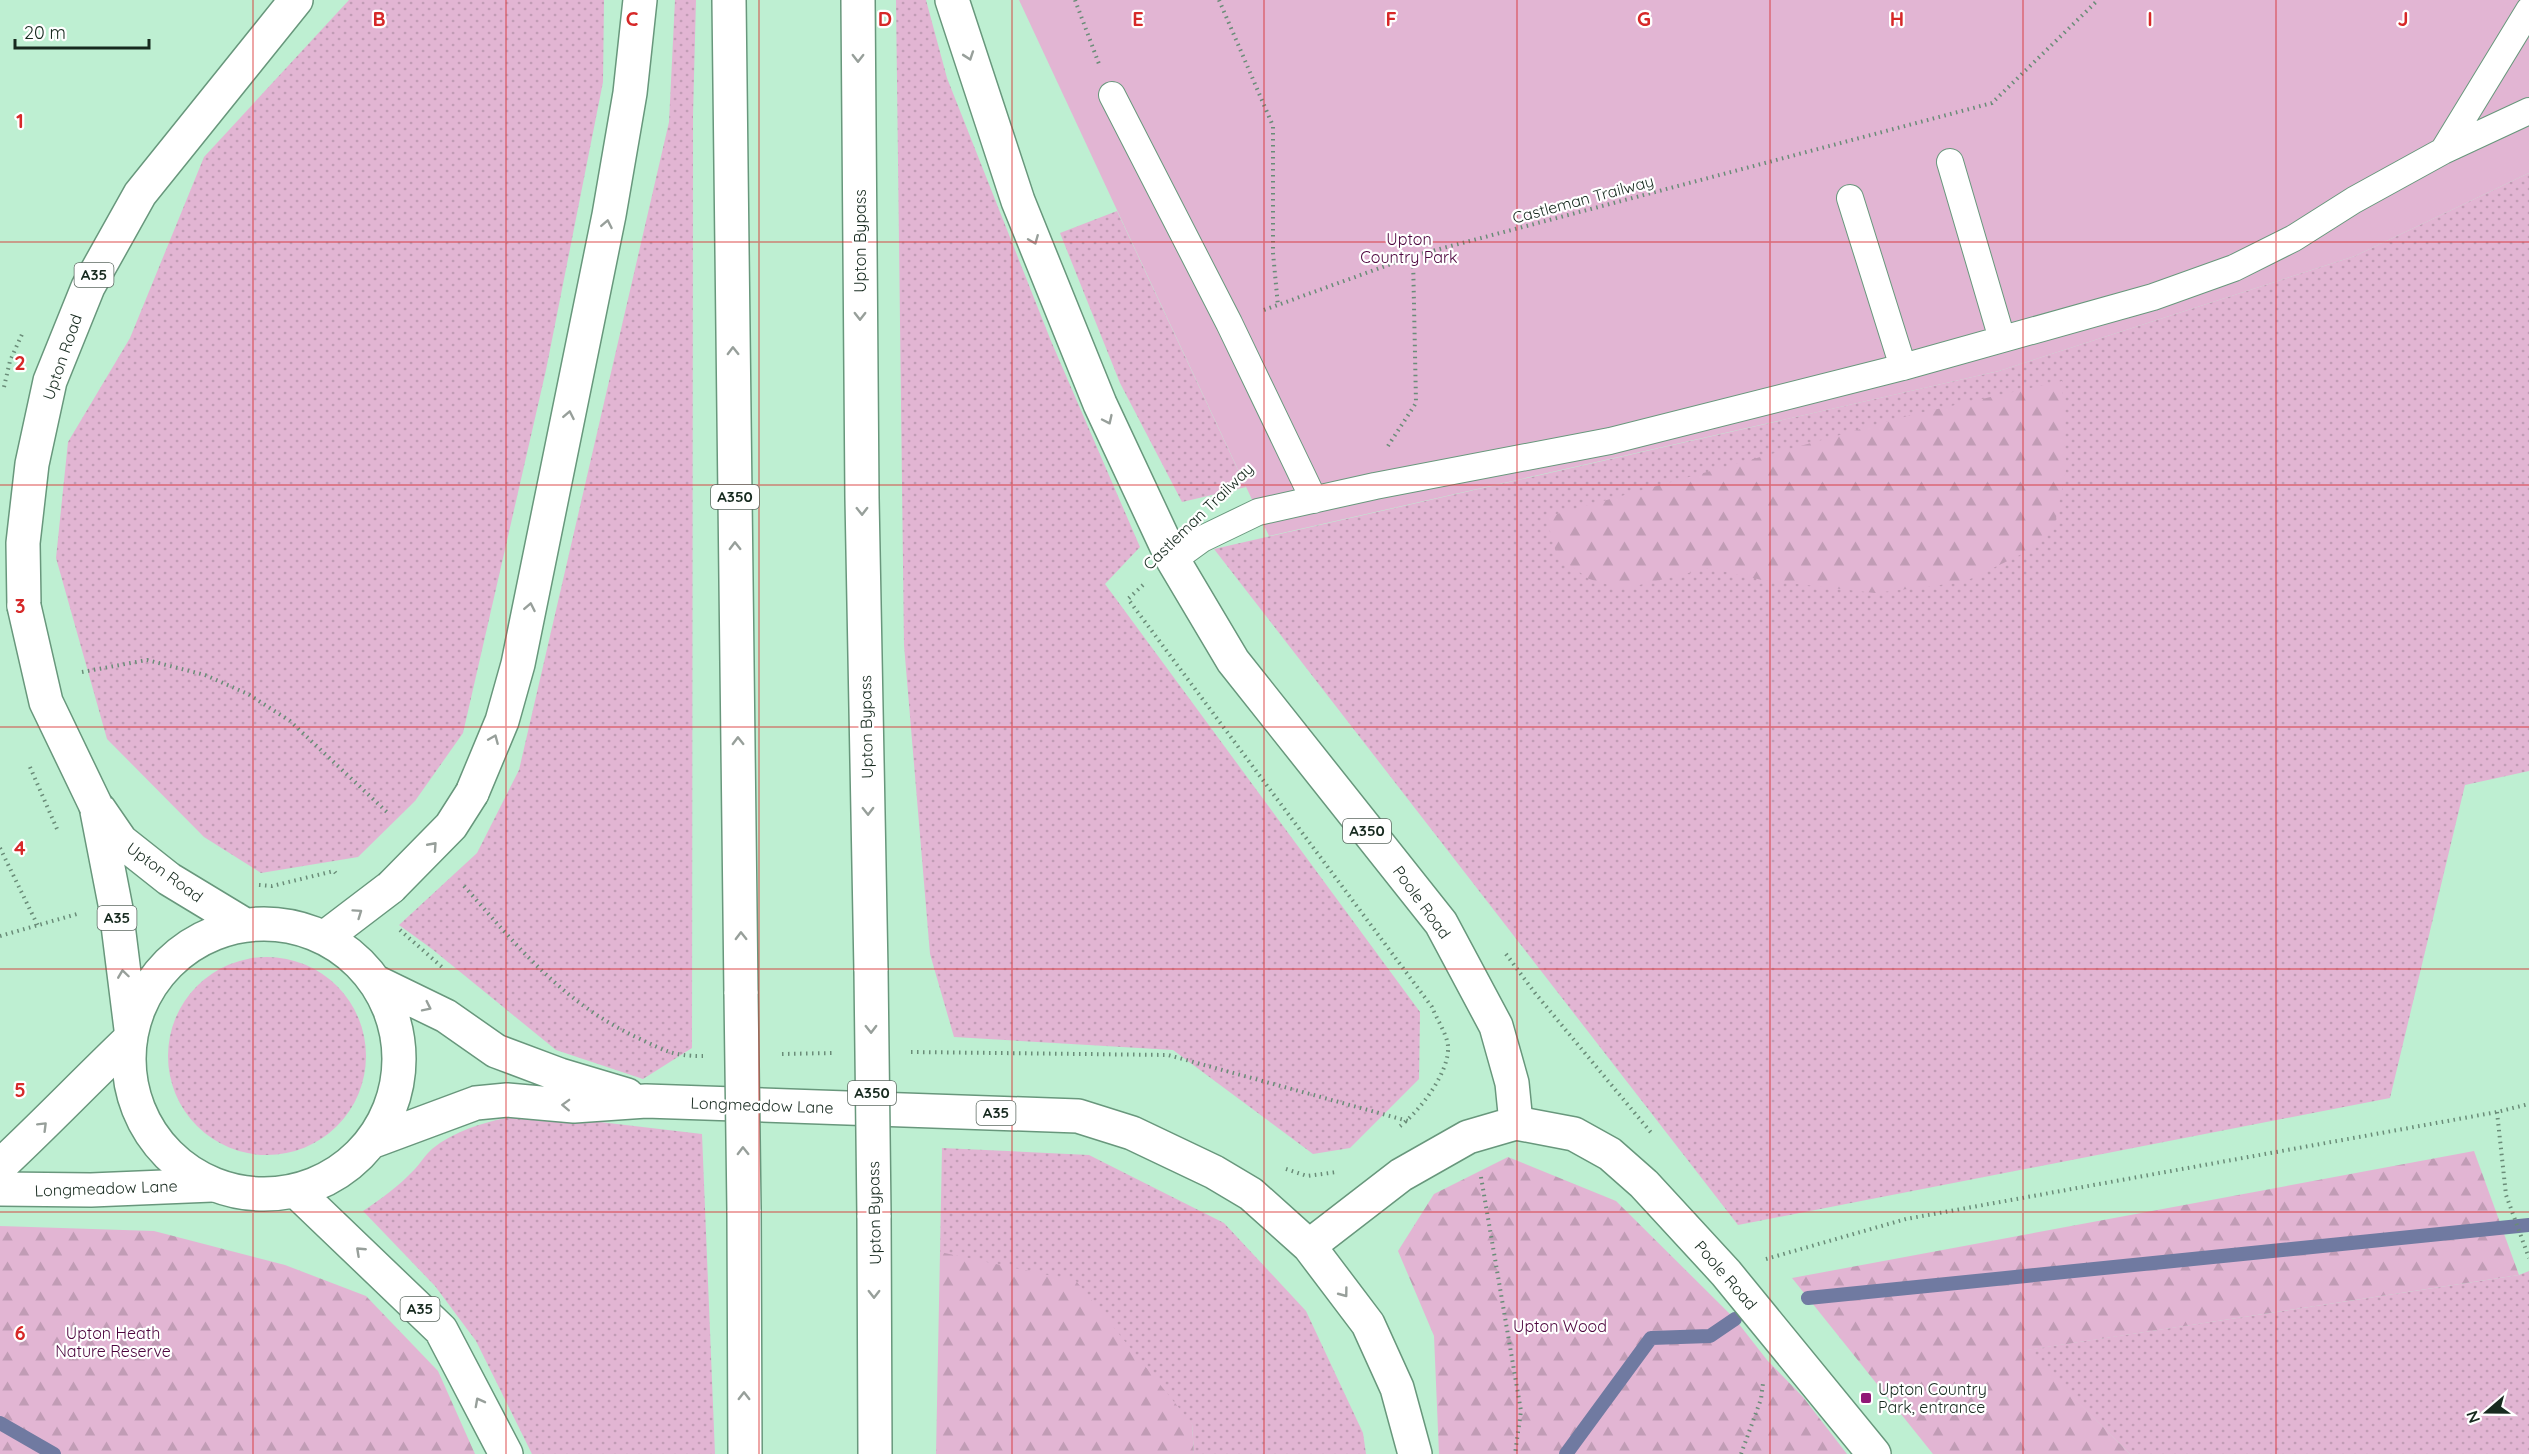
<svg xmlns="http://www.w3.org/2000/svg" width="2529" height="1454" viewBox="0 0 2529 1454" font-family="Quicksand,sans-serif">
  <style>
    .grass { fill: url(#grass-dots) }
    .forest { fill: url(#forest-firs) }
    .park { fill: #e2b5d3 }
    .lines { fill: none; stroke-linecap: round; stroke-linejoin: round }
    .stream { stroke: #707aa1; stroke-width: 14 }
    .lane-casing { stroke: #68977c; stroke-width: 28 }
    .street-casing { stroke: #68977c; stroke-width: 36 }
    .secondary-casing { stroke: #68977c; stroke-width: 36 }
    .highway-casing { stroke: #68977c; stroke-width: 36 }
    .path { stroke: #6a8c78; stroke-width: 4; stroke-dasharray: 1.5 4.5; stroke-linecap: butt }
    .lane { stroke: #fff; stroke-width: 26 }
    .street { stroke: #fff; stroke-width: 33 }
    .secondary { stroke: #fff; stroke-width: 33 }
    .highway { stroke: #fff; stroke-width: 33 }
    .highway-bridge-casing { stroke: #68977c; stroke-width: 36; stroke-linecap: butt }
    .highway-bridge { stroke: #fff; stroke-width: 33 }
    .oneway { stroke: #979f9a }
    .grid { fill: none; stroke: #d62828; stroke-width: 1.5; stroke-opacity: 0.55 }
    .poi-dot { fill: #901876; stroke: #fff; stroke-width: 2 }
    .labels { text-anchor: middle; stroke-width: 4.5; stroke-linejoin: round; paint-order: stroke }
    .shield { fill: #fff; stroke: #5d6a62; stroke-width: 1.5 }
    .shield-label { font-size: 15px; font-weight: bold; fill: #172a1f }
    .street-label { font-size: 16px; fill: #172a1f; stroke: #fff }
    .park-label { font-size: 16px; fill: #4c043d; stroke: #fff }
    .poi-label { font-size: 16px; fill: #172a1f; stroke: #fff; text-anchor: start }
    .grid-label { font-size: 20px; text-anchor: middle; font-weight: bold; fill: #d62828; stroke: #fff; stroke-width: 4.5; stroke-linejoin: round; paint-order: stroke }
  </style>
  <defs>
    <pattern id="grass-dots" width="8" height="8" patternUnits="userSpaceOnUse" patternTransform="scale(1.5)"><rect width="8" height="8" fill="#e2b5d3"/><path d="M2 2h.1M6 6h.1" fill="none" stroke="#c19cb5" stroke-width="1.8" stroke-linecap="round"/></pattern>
    <pattern id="forest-firs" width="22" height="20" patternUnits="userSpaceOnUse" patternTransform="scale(1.5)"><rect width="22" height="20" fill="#e2b5d3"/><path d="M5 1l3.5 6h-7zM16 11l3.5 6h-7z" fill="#c19cb5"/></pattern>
  </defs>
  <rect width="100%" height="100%" fill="#beefd2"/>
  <path class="grass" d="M 349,0 L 604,0 L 603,82 L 546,370 L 463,733 L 415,801 L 358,857 L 261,873 L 204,837 L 107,739 L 56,558 L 68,442 L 130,338 L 204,157 Z
    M 675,0 L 696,0 L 693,114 L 692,1048 L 643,1079 L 556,1050 L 432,949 L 399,925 L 477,853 L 519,770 L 669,122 Z
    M 896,0 L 926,0 L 947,78 L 1051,341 L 1140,547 L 1105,584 L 1420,1012 L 1419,1079 L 1350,1148 L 1313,1154 L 1173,1050 L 954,1037 L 930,954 L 904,645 Z
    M 2529,173 L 2529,771 L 2465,785 L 2390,1098 L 1738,1225 L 1214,549 L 1999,371 L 2355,256 Z
    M 1117,211 L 1246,487 L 1182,502 L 1120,383 L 1060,233 Z
    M168 1056a99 99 0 1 1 198 0a99 99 0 1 1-198 0Z
    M 532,1114 L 702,1134 L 715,1454 L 532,1454 L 476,1341 L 435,1286 L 363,1211 C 381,1199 399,1186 414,1170 C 420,1164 425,1155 432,1149 C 459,1127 499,1118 532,1114 Z
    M 942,1148 L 1089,1155 L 1224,1223 L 1306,1311 L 1363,1433 L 1366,1454 L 1194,1454 L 1192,1424 L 940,1252 Z
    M 2529,1271 L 2529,1454 L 2130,1454 L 2026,1350 L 2519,1275 Z"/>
  <path class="forest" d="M 2062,381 L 2066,470 L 2054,528 L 2020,555 L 1964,582 L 1875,593 L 1762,580 L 1709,568 L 1623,589 L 1589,579 L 1557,556 L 1546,517 L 1911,415 Z
    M 2474,1151 L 2519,1275 L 2027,1350 L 2130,1454 L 1933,1454 L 1792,1278 Z
    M 1508,1157 L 1616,1201 L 1735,1319 L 1767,1360 L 1803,1397 L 1847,1454 L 1439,1454 L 1434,1336 L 1398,1251 L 1434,1194 Z
    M 0,1226 L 154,1231 L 285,1265 L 366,1296 L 438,1371 L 475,1454 L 0,1454 Z
    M 940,1252 L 1076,1281 L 1192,1424 L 1194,1454 L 936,1454 Z"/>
  <path class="park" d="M 1019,0 L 2529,0 L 2529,173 L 2355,256 L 1999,371 L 1269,536 Z"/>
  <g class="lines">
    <path class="stream" d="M 1808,1298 L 2529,1225
      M 0,1423 L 54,1454
      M 1566,1454 L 1651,1338 L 1710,1336 L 1735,1319"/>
    <defs>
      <path id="lane" d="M 1112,95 L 1229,323 L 1314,500
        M 2443,151 L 2529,10
        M 1950,162 L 2002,339
        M 1850,198 L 1903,367
        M 1173,560 L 1202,539 L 1258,512 L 1375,486 L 1610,441 L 1903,367 L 2153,297 L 2234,268 L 2294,238 L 2354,200 L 2443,151 L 2529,111"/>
      <path id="street" d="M 0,1166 C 44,1125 86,1081 130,1039
        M 0,1189 L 91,1190 L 212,1185"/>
      <path id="secondary" d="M 1516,1123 L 1574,1134 L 1610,1154 L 1644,1184 L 1726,1273 L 1874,1454"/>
      <path id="highway" d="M 729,0 L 741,994
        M 858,0 L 862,498 L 871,971
        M 952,0 L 1018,201 L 1100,404 L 1173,560 L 1233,661 L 1441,923 L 1496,1026 L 1512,1083 L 1516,1123 L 1468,1137 L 1401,1175 L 1309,1246
        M 24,606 L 23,543 L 32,464 L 50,381 L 88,287 L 140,194 L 296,0
        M 472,793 L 502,721 L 518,664 L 609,215 L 630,93 L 640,0
        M 96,806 L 116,909 L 131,1029
        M 99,809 L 121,841 L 169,879 L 245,925
        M129 1059a135 135 0 1 1 270 0a135 135 0 1 1-270 0Z
        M 324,938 L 391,887
        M 374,981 L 446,1016 L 496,1051 L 560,1075 L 627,1095
        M 371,1142 L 476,1103 L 507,1100 L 574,1106 L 646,1101 L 1078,1116 L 1132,1133 L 1214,1172 L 1251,1194 L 1309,1246 L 1368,1324 L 1397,1388 L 1415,1454
        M 296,1191 L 441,1330 L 506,1454
        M 744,1210 L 745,1454
        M 874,1215 L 875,1454"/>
    </defs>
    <use href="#lane" class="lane-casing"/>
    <use href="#street" class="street-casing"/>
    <use href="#secondary" class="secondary-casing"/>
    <use href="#highway" class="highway-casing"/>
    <path class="path" d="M 1075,0 L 1099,64
      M 1219,0 L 1273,126 L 1273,253 L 1278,306
      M 1264,310 L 1413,256 L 1992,103 L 2098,0
      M 4,387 L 10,361 L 23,332
      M 1388,446 L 1416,403 L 1413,256
      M 1143,585 L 1128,599 L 1432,1007 C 1436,1018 1447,1034 1448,1046 C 1450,1072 1419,1112 1399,1127
      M 82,672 L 147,660 L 205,675 L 248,694 L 290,721 L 389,814
      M 30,767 L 57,829
      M 0,848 L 38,926
      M 259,885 L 272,886 L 334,871 L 338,876
      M 464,886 C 518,947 563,1003 638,1038 C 666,1051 672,1056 703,1056
      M 400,930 L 442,967
      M 0,936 L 77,914
      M 1506,954 L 1535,993 L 1653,1135
      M 911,1052 L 1168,1055 L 1408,1121
      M 782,1054 L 832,1053
      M 2497,1112 L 2506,1195 L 2529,1258
      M 1286,1169 L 1307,1176 L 1337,1172
      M 1481,1177 L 1521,1411 L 1515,1454
      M 1766,1259 L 1906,1219 L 2497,1112 L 2529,1104
      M 1741,1454 L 1761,1399 L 1763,1383"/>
    <use href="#lane" class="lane"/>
    <use href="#street" class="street"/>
    <use href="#secondary" class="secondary"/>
    <use href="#highway" class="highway"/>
    <defs>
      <path id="highway-bridge" d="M 24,606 L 46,702 L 96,806
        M 391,887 L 451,826 L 472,793
        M 871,971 L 874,1215
        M 741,994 L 744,1210"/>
    </defs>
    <use href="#highway-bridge" class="highway-bridge-casing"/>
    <use href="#highway-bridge" class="highway-bridge"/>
  </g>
  <defs><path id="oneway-chevron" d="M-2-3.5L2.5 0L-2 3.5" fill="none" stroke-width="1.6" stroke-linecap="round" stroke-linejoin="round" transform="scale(1.5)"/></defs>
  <g class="oneway">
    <use href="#oneway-chevron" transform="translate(969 56) rotate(71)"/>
    <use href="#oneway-chevron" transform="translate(858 58) rotate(90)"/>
    <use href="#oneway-chevron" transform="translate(607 224) rotate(-79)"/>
    <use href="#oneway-chevron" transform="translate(1034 240) rotate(68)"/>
    <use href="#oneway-chevron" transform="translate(860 316) rotate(90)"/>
    <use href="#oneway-chevron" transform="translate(733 351) rotate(-91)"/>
    <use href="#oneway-chevron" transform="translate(569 415) rotate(-79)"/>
    <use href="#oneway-chevron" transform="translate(1108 420) rotate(65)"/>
    <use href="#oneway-chevron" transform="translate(862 511) rotate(89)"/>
    <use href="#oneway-chevron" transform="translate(735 546) rotate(-91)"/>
    <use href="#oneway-chevron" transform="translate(530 607) rotate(-79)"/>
    <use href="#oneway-chevron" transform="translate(494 739) rotate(-67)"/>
    <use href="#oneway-chevron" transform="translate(738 741) rotate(-91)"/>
    <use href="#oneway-chevron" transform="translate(868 811) rotate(89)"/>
    <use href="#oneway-chevron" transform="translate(433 846) rotate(-48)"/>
    <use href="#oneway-chevron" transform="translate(358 913) rotate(-35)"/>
    <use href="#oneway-chevron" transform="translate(741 936) rotate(-91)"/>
    <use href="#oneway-chevron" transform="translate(123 974) rotate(-98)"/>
    <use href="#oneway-chevron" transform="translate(427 1007) rotate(26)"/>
    <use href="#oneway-chevron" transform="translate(871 1029) rotate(89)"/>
    <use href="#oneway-chevron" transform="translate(566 1105) rotate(-178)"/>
    <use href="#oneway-chevron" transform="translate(43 1126) rotate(-45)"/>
    <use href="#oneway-chevron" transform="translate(743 1151) rotate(-91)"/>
    <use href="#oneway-chevron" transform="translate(360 1251) rotate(-137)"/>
    <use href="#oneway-chevron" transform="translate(1344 1293) rotate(53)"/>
    <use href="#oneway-chevron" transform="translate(874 1294) rotate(90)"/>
    <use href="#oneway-chevron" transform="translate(744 1396) rotate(-90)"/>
    <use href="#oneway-chevron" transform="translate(479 1402) rotate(-118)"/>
  </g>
  <path class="grid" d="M 253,0 L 253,1454M 506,0 L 506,1454M 759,0 L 759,1454M 1012,0 L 1012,1454M 1264,0 L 1264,1454M 1517,0 L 1517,1454M 1770,0 L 1770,1454M 2023,0 L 2023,1454M 2276,0 L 2276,1454M 0,242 L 2529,242M 0,485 L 2529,485M 0,727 L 2529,727M 0,969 L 2529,969M 0,1212 L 2529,1212"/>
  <rect class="poi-dot" x="1860" y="1392" width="12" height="12" rx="3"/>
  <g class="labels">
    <g class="shield">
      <rect x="74.5" y="263" width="39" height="24" rx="4.5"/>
      <rect x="711" y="485" width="48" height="24" rx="4.5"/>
      <rect x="1343" y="819" width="48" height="24" rx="4.5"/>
      <rect x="97.5" y="906" width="39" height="24" rx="4.5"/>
      <rect x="848" y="1081" width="48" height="24" rx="4.5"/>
      <rect x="976.5" y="1101" width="39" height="24" rx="4.5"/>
      <rect x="400.5" y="1297" width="39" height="24" rx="4.5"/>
    </g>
    <g class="shield-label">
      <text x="94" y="280">A35</text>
      <text x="735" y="502">A350</text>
      <text x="1367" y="836">A350</text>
      <text x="117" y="923">A35</text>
      <text x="872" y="1098">A350</text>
      <text x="996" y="1118">A35</text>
      <text x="420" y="1314">A35</text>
    </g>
    <g class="street-label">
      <text transform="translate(1583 199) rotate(-15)" y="6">Castleman Trailway</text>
      <text transform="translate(860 241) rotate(-90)" y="6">Upton Bypass</text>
      <text transform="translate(62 357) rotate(-71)" y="6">Upton Road</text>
      <text transform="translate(1198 516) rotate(-44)" y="6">Castleman Trailway</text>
      <text transform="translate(866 727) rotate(-91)" y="6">Upton Bypass</text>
      <text transform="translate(165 872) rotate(36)" y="6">Upton Road</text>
      <text transform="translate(1422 902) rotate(54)" y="6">Poole Road</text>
      <text transform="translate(762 1105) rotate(2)" y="6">Longmeadow Lane</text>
      <text transform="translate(106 1188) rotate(-2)" y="6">Longmeadow Lane</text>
      <text transform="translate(874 1213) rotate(-91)" y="6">Upton Bypass</text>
      <text transform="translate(1726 1275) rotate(49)" y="6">Poole Road</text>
    </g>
    <g class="park-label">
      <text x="1409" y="245">Upton<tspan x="1409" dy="18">Country Park</tspan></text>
      <text x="1560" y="1332">Upton Wood</text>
      <text x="113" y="1339">Upton Heath<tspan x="113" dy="18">Nature Reserve</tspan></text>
    </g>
    <g class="poi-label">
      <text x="1878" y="1395">Upton Country<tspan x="1878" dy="18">Park, entrance</tspan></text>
    </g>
  </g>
  <g class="grid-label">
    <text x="379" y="26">B</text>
    <text x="632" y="26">C</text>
    <text x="885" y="26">D</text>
    <text x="1138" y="26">E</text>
    <text x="1391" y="26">F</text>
    <text x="1644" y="26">G</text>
    <text x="1897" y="26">H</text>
    <text x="2150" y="26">I</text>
    <text x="2403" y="26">J</text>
    <text x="20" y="128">1</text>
    <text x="20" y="370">2</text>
    <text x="20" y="613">3</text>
    <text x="20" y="855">4</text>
    <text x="20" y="1097">5</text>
    <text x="20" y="1340">6</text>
  </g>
  <g transform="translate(2487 1412) rotate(250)" stroke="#ffffff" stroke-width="4.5" paint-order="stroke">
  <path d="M0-4.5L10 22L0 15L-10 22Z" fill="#172a1f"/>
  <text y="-9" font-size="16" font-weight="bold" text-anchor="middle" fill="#172a1f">N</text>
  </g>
  <path d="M15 39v9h134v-9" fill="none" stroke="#172a1f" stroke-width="3"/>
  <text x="24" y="39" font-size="18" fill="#172a1f" stroke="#ffffff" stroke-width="4.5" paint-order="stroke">20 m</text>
</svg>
